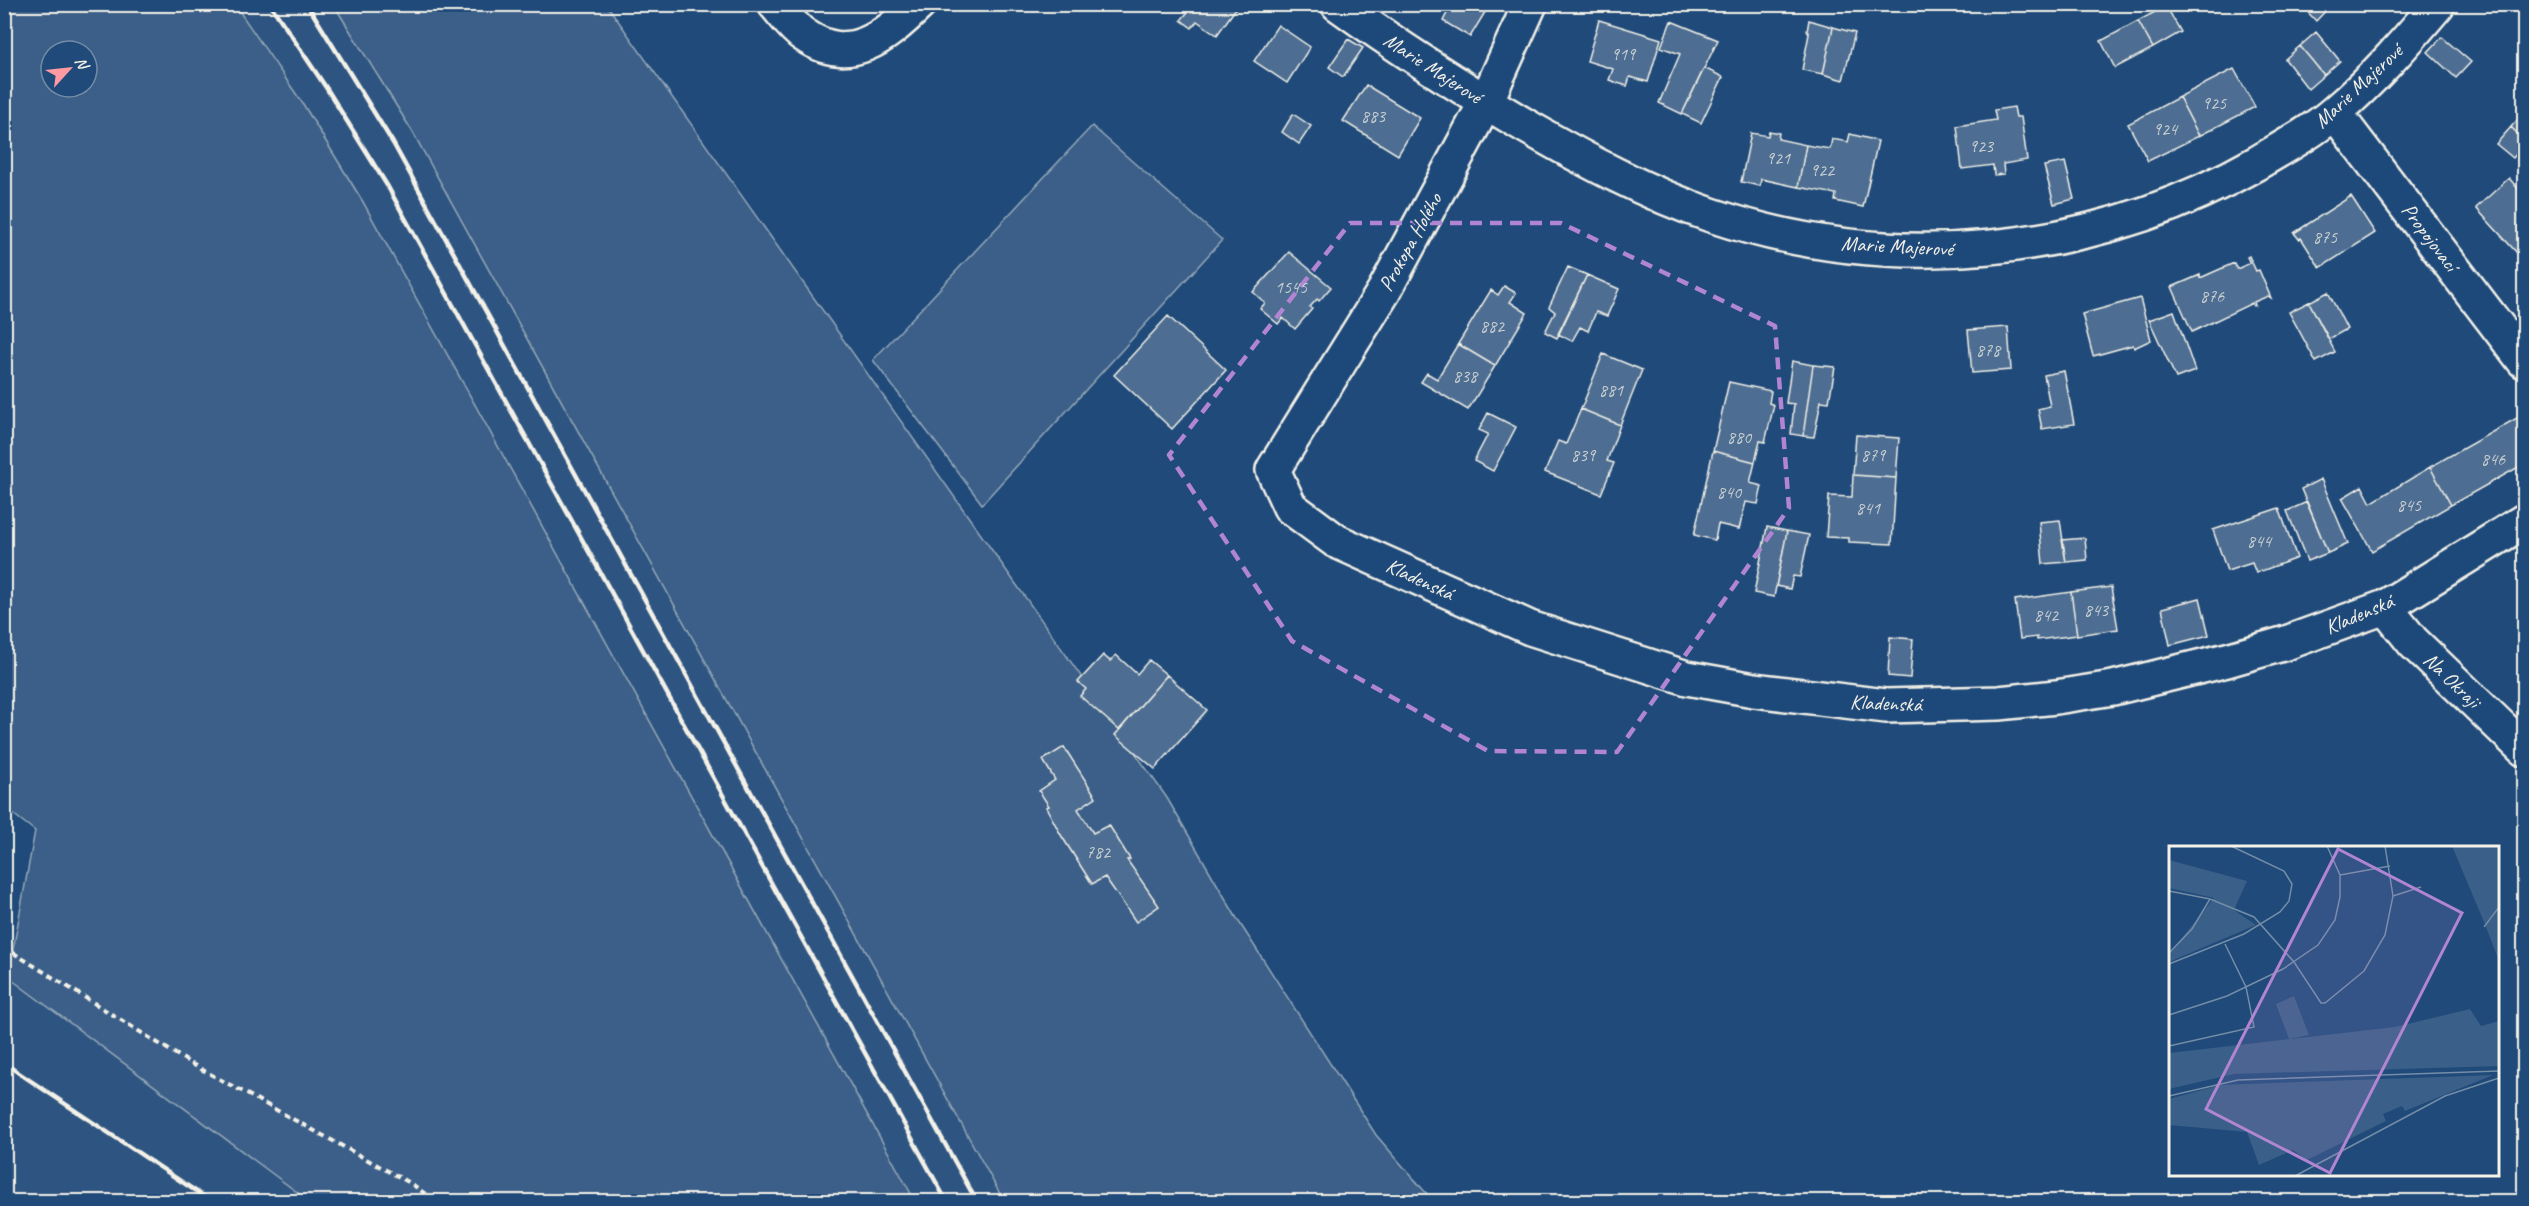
<svg xmlns="http://www.w3.org/2000/svg" width="2529" height="1206" viewBox="0 0 2529 1206" font-family="Caveat,sans-serif">
  <style>
    .built { fill: #2d5581 }
    .green { fill: #3a5f88; stroke: #97a8b8; stroke-width: 1.5; fill-rule: evenodd }
    .building { fill: #4d6e92; stroke: #f4f1e8; stroke-width: 1.5 }
    .lines { fill: none; stroke-linecap: round; stroke-linejoin: round }
    .minor-casing { stroke: #f4f1e8; stroke-width: 38 }
    .path { stroke: #f4f1e8; stroke-width: 4; stroke-dasharray: 6 4.5; stroke-linecap: butt }
    .minor { stroke: #1f4a7a; stroke-width: 33 }
    .rail { stroke: #f4f1e8; stroke-width: 4.5 }
    .marked { fill: none; stroke: #b185d1; stroke-width: 4.5; stroke-dasharray: 12 8; stroke-linejoin: round }
    .labels { text-anchor: middle; stroke-width: 4.5; stroke-linejoin: round; paint-order: stroke }
    .number-label { font-size: 18px; fill: #cad0d2 }
    .street-label { font-size: 21px; fill: #f4f1e8; stroke: #1f4a7a }
    .inset-road { fill: none; stroke: #748da6; stroke-width: 1.5 }
    .view { fill: #b185d1; fill-opacity: 0.15; stroke: #b185d1; stroke-width: 3 }
    .inset-edge { fill: none; stroke: #f4f1e8; stroke-width: 3 }
  </style>
  <rect width="100%" height="100%" fill="#1f4a7a"/>
  <filter id="ink" filterUnits="userSpaceOnUse"><feTurbulence type="fractalNoise" baseFrequency=".0167" numOctaves="2"/><feDisplacementMap in="SourceGraphic" scale="12" xChannelSelector="R" yChannelSelector="G"/><feConvolveMatrix kernelMatrix="1 2 1 2 8 2 1 2 1" color-interpolation-filters="sRGB"/></filter>
  <g filter="url(#ink)">
    <path class="built" d="M 235,5 L 334,5 L 350,28 L 412,131 L 1004,1201 L 915,1201 L 363,202 L 275,61 Z
      M 4,975 L 8,977 L 309,1201 L 5,1201 Z"/>
    <path class="green" d="M 4,5 L 235,5 L 303,104 L 363,202 L 915,1201 L 309,1201 L 8,977 L 35,831 L 4,807 ZM 51,51 L 87,51 L 87,87 L 51,87 Z
      M 334,5 L 607,5 L 1167,798 L 1239,922 L 1376,1135 L 1433,1201 L 1004,1201 L 412,131 Z
      M 1092,126 L 1222,240 L 982,504 L 873,360 Z"/>
    <path class="building" d="M 1176,4 L 1239,4 L 1217,35 L 1197,21 L 1192,28 L 1181,20 L 1187,13 Z
      M 1432,4 L 1490,4 L 1470,37 L 1443,21 L 1447,13 Z
      M 2300,4 L 2332,4 L 2316,21 Z
      M 2166,6 L 2181,32 L 2153,48 L 2138,21 Z
      M 1599,20 L 1661,39 L 1648,82 L 1630,77 L 1627,86 L 1609,80 L 1613,69 L 1587,61 Z
      M 1809,20 L 1833,27 L 1823,74 L 1802,70 L 1809,34 L 1807,31 Z
      M 1671,21 L 1718,40 L 1682,114 L 1659,103 L 1680,54 L 1661,47 Z
      M 2138,21 L 2153,48 L 2115,68 L 2101,41 Z
      M 1278,25 L 1310,47 L 1287,83 L 1254,61 Z
      M 1833,27 L 1855,33 L 1843,80 L 1823,74 Z
      M 2316,32 L 2340,61 L 2324,75 L 2300,46 Z
      M 2442,37 L 2471,62 L 2456,78 L 2428,52 Z
      M 1348,39 L 1363,48 L 1343,77 L 1329,67 Z
      M 2300,46 L 2324,75 L 2308,89 L 2285,59 Z
      M 1704,68 L 1723,77 L 1701,123 L 1682,114 Z
      M 2234,69 L 2255,107 L 2199,136 L 2179,97 Z
      M 1366,85 L 1420,118 L 1398,155 L 1343,121 Z
      M 2179,97 L 2199,136 L 2148,161 L 2128,124 Z
      M 2014,107 L 2016,117 L 2021,117 L 2027,160 L 2003,164 L 2004,174 L 1994,175 L 1993,165 L 1962,169 L 1957,126 L 1996,120 L 1994,110 Z
      M 2524,113 L 2524,140 L 2511,127 Z
      M 1293,114 L 1311,126 L 1299,144 L 1282,132 Z
      M 2511,127 L 2524,140 L 2524,158 L 2518,152 L 2513,158 L 2496,144 Z
      M 1769,131 L 1779,133 L 1778,139 L 1806,145 L 1798,187 L 1761,179 L 1760,186 L 1741,182 L 1751,133 L 1768,136 Z
      M 1850,134 L 1878,141 L 1863,207 L 1835,201 L 1836,194 L 1798,187 L 1806,145 L 1830,149 L 1832,139 L 1848,142 Z
      M 2065,162 L 2074,199 L 2054,204 L 2044,166 Z
      M 2509,178 L 2524,196 L 2524,249 L 2519,255 L 2476,208 Z
      M 2351,196 L 2375,233 L 2320,268 L 2301,238 L 2299,239 L 2294,233 Z
      M 1289,252 L 1331,287 L 1319,301 L 1317,299 L 1310,307 L 1312,309 L 1295,329 L 1283,318 L 1278,324 L 1260,309 L 1265,303 L 1253,292 Z
      M 2249,256 L 2256,271 L 2259,270 L 2271,298 L 2268,296 L 2254,302 L 2255,305 L 2253,306 L 2252,303 L 2192,332 L 2172,287 L 2200,275 L 2200,278 L 2234,263 L 2237,269 L 2250,263 L 2247,257 Z
      M 1568,267 L 1587,275 L 1557,338 L 1545,332 L 1555,312 L 1549,307 Z
      M 1587,275 L 1619,289 L 1607,316 L 1596,312 L 1588,331 L 1580,327 L 1572,341 L 1558,334 Z
      M 1504,286 L 1516,293 L 1510,302 L 1527,313 L 1495,366 L 1458,344 L 1491,290 L 1498,295 Z
      M 2328,292 L 2347,329 L 2329,339 L 2309,302 Z
      M 2140,298 L 2151,340 L 2134,348 L 2133,345 L 2093,356 L 2082,314 Z
      M 2309,302 L 2335,352 L 2316,362 L 2289,312 Z
      M 2174,311 L 2195,371 L 2176,378 L 2149,320 Z
      M 1168,316 L 1226,370 L 1172,429 L 1114,375 Z
      M 2008,327 L 2011,370 L 1972,373 L 1968,330 Z
      M 1458,344 L 1495,366 L 1468,410 L 1421,382 L 1427,373 L 1437,379 Z
      M 1603,354 L 1642,370 L 1620,425 L 1581,409 Z
      M 1792,361 L 1813,365 L 1803,436 L 1791,434 L 1794,404 L 1786,403 Z
      M 1813,365 L 1835,367 L 1829,402 L 1821,401 L 1814,437 L 1803,436 Z
      M 2064,371 L 2074,424 L 2042,429 L 2038,409 L 2050,406 L 2044,375 Z
      M 1729,382 L 1771,391 L 1769,403 L 1774,405 L 1765,442 L 1760,441 L 1755,462 L 1713,451 Z
      M 1581,409 L 1620,425 L 1607,461 L 1614,463 L 1601,494 L 1545,472 L 1558,441 L 1566,444 Z
      M 1488,413 L 1516,427 L 1493,471 L 1474,461 L 1488,434 L 1479,430 Z
      M 2524,414 L 2524,464 L 2451,505 L 2430,467 Z
      M 1856,435 L 1899,438 L 1896,478 L 1853,475 Z
      M 1713,451 L 1755,462 L 1750,483 L 1762,486 L 1758,504 L 1746,502 L 1739,529 L 1718,524 L 1715,540 L 1694,535 Z
      M 2430,467 L 2451,505 L 2372,551 L 2342,498 L 2362,486 L 2371,503 Z
      M 1853,475 L 1896,478 L 1892,544 L 1849,542 L 1849,538 L 1826,537 L 1829,496 L 1852,497 Z
      M 2321,479 L 2348,544 L 2328,553 L 2301,489 Z
      M 2307,502 L 2328,553 L 2307,561 L 2287,511 Z
      M 2279,508 L 2297,558 L 2256,573 L 2252,563 L 2227,571 L 2213,530 Z
      M 2060,520 L 2066,562 L 2043,564 L 2039,522 Z
      M 1767,527 L 1787,531 L 1774,597 L 1754,593 Z
      M 1787,531 L 1809,535 L 1800,577 L 1793,576 L 1790,589 L 1776,586 Z
      M 2085,538 L 2087,560 L 2066,562 L 2062,540 Z
      M 2111,587 L 2118,629 L 2077,635 L 2071,592 Z
      M 2071,592 L 2077,635 L 2037,640 L 2037,637 L 2020,639 L 2015,600 Z
      M 2200,598 L 2209,635 L 2170,645 L 2162,608 Z
      M 1890,637 L 1913,639 L 1910,678 L 1888,676 Z
      M 1103,655 L 1110,661 L 1116,655 L 1137,674 L 1149,660 L 1167,675 L 1119,730 L 1080,696 L 1086,689 L 1078,682 Z
      M 1167,675 L 1207,710 L 1155,769 L 1115,735 Z
      M 1064,747 L 1096,797 L 1078,809 L 1093,833 L 1109,825 L 1130,859 L 1127,860 L 1159,906 L 1136,922 L 1105,877 L 1092,884 L 1061,835 L 1046,807 L 1049,806 L 1039,791 L 1055,780 L 1043,760 Z"/>
    <g class="lines">
      <defs>
        <path id="minor" d="M 775,4 C 784,14 793,28 804,35 C 850,67 885,37 919,4
          M 1338,4 C 1399,48 1462,88 1526,126 C 1585,160 1646,193 1711,215 C 1891,276 2092,257 2257,163 C 2284,147 2312,132 2335,112 C 2373,80 2406,42 2438,4
          M 1530,4 L 1486,102 L 1384,291 L 1273,470 L 1290,507 L 1336,541 L 1530,628 L 1687,678 L 1754,690 L 1886,706 L 1999,703 L 2056,697 L 2113,688 L 2227,660 L 2286,643 L 2385,607 L 2524,521
          M 2335,113 L 2524,361
          M 2385,607 L 2413,642 L 2524,749"/>
      </defs>
      <use href="#minor" class="minor-casing"/>
      <path class="path" d="M 4,947 L 190,1063 L 412,1184 L 436,1202"/>
      <use href="#minor" class="minor"/>
      <path class="rail" d="M 270,4 L 327,89 L 388,187 L 947,1202
        M 307,4 L 393,143 L 977,1202
        M 4,1063 L 212,1202"/>
    </g>
  </g>
  <path class="marked" d="M 1350,223 L 1561,223 L 1775,326 L 1789,508 L 1617,752 L 1488,751 L 1292,641 L 1169,455 Z"/>
  <g class="labels">
    <g class="number-label">
      <text x="1623" y="60">919</text>
      <text x="2214" y="109">925</text>
      <text x="1373" y="122">883</text>
      <text x="2165" y="135">924</text>
      <text x="1981" y="152">923</text>
      <text x="1778" y="164">921</text>
      <text x="1822" y="176">922</text>
      <text x="2325" y="243">875</text>
      <text x="1291" y="293">1545</text>
      <text x="2212" y="302">876</text>
      <text x="1492" y="332">882</text>
      <text x="1988" y="356">878</text>
      <text x="1465" y="382">838</text>
      <text x="1611" y="396">881</text>
      <text x="1739" y="443">880</text>
      <text x="1583" y="461">839</text>
      <text x="1873" y="461">879</text>
      <text x="2493" y="465">846</text>
      <text x="1729" y="498">840</text>
      <text x="2409" y="511">845</text>
      <text x="1868" y="514">841</text>
      <text x="2259" y="547">844</text>
      <text x="2096" y="616">843</text>
      <text x="2046" y="621">842</text>
      <text x="1098" y="858">782</text>
    </g>
    <g class="street-label">
      <text transform="translate(1433 68) rotate(33)" y="7">Marie Majerové</text>
      <text transform="translate(2358 86) rotate(-43)" y="7">Marie Majerové</text>
      <text transform="translate(2430 237) rotate(53)" y="7">Propojovací</text>
      <text transform="translate(1410 242) rotate(-61)" y="7">Prokopa Holého</text>
      <text transform="translate(1897 246) rotate(3)" y="7">Marie Majerové</text>
      <text transform="translate(1420 579) rotate(25)" y="7">Kladenská</text>
      <text transform="translate(2359 614) rotate(-23)" y="7">Kladenská</text>
      <text transform="translate(2452 680) rotate(44)" y="7">Na Okraji</text>
      <text transform="translate(1886 703) rotate(2)" y="7">Kladenská</text>
    </g>
  </g>
  <g transform="translate(2169 846)">
    <rect width="330" height="330" fill="#1f4a7a"/>
    <path d="M 283,0 L 330,0 L 330,115 L 315,76 ZM 0,14 L 78,35 L 65,64 L 87,79 L 0,116 L 0,108 L 45,52 L 0,42 ZM 125,150 L 140,189 L 120,193 L 107,158 ZM 301,163 L 312,180 L 330,175 L 330,220 L 65,228 L 0,243 L 0,207 L 226,181 ZM 324,229 L 236,265 L 233,260 L 214,268 L 217,275 L 138,314 L 124,304 L 90,319 L 78,286 L 0,279 L 0,253 L 51,239 Z" fill="#3a5f88"/>
    <path class="inset-road" d="M 171,29 L 221,20M 0,45 L 41,53 L 85,71 L 125,116 L 152,157 L 156,157 L 195,125 L 216,89 L 224,50 L 216,0M 224,50 L 252,41M 315,81 L 330,61M 0,107 L 23,83 L 41,53M 0,118 L 75,88 L 111,66 L 120,55 L 123,38 L 115,25 L 62,0M 0,169 L 58,150 L 114,123 L 149,99 L 166,74 L 171,51 L 171,29 L 158,0M 0,200 L 85,181 L 77,141 L 56,98M 0,250 L 69,234 L 330,225M 126,330 L 276,250 L 330,232"/>
    <path class="view" d="M 169,3 L 293,67 L 161,327 L 37,263 Z"/>
    <rect width="330" height="330" class="inset-edge"/>
  </g>
  <rect width="2529" height="1206" fill="none" stroke="#1f4a7a" stroke-width="24"/>
  <rect x="12" y="12" width="2505" height="1182" fill="none" stroke="#f4f1e8" stroke-width="2" filter="url(#ink)"/>
  <g transform="translate(69 69) rotate(63)"><circle r="28" fill="#1f4a7a" stroke="#748da6" stroke-width="1.5"/>
  <path d="M0-4.5L10 22L0 15L-10 22Z" fill="#ff9aa2"/>
  <text y="-9" font-size="16" font-weight="bold" text-anchor="middle" fill="#f4f1e8">N</text>
  </g>
</svg>
